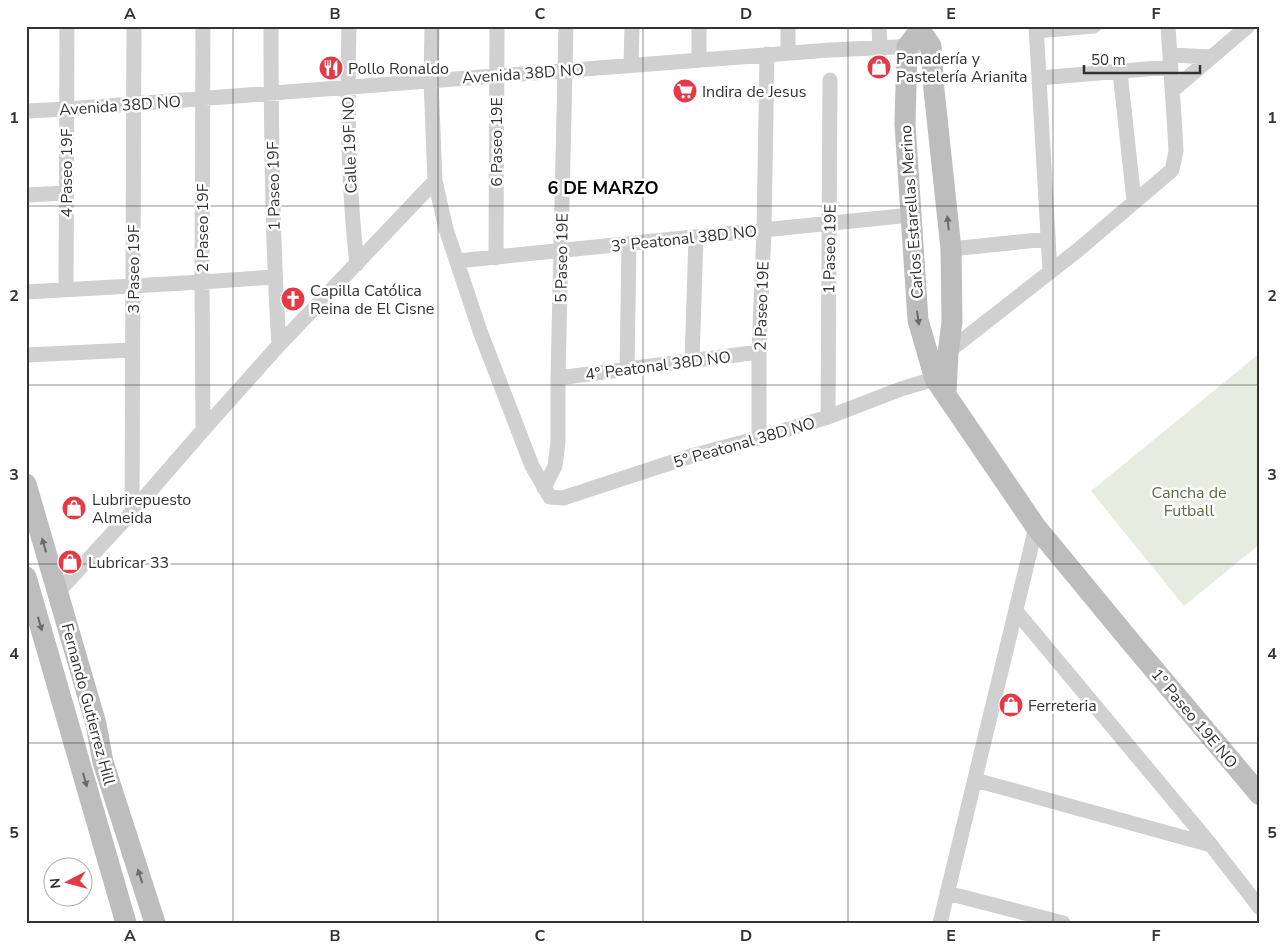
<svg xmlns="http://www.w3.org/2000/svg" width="1286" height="949" viewBox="0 0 1286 949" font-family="'Nunito Sans',sans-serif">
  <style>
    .green { fill: #e6ecdf }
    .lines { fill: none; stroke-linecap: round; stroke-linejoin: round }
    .street { stroke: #d0d0d0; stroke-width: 15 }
    .secondary { stroke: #bdbdbd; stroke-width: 21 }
    .oneway { fill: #6a6a6a }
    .grid { fill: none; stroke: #333; stroke-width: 1; stroke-opacity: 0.55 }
    .labels { text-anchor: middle; stroke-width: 5; stroke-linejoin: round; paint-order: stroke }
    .poi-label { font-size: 16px; fill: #333; stroke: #fff; text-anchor: start }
    .street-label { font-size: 16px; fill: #333; stroke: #fff }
    .park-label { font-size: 16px; fill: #56703f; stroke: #fff }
    .neighbourhood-label { font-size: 18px; font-weight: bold; fill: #000; stroke: #fff }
    .neatline { fill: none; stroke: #333; stroke-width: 2 }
    .grid-label { font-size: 16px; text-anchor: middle; font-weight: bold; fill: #333 }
  </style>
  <rect width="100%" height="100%" fill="#fff"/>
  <path class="green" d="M 1260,353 L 1260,544 L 1184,606 L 1091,491 Z"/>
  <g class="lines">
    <path class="street" d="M 271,26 C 271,133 272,239 279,345
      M 349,26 C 347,105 348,186 357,264
      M 432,26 L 431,81 L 435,181 L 446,229 L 480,331 L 532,466 L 550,497 L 563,498 L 691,456 L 759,438 L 828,417 L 901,389 L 944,376
      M 788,26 L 788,53
      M 879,26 L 880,48
      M 1036,26 L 1050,271
      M 1036,31 L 1094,26
      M 1170,55 L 1212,57
      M 699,60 L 699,26
      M 631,65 L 632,26
      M 1120,72 L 1134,201
      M 1039,78 L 1170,67
      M 1172,91 L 1248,26
      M 26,111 L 67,109 L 830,50 L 917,46
      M 26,195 L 66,193
      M 951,249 L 1048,239
      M 496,258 L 497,26
      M 457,261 L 911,215
      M 66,289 L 67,26
      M 26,292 L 202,282 L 274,277
      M 945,354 L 1078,250 L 1172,170 L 1176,151 L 1175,132 L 1168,26
      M 26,355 L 132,350
      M 692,361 L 696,237
      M 627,369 L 629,244
      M 558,378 L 759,352
      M 828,417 L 830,80
      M 203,430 L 202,282 L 203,26
      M 759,438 L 759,352 L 764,230 L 767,54
      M 544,488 L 555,466 L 558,442 L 558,378 L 566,26
      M 132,512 L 134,26
      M 58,592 L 132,512 L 203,430 L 279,345 L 435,181
      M 1016,611 L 1211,845 L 1260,908
      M 975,780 L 1211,845
      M 947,893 L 1063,923
      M 940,923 L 1036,527"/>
    <path class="secondary" d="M 920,26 L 920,30 L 931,46 L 934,90 L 951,249 L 952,322 L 948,353 L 946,393
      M 920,30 L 907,47 L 905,124 L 918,320 L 935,379 L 1036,527 L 1130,641 L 1260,795
      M 26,484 L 96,724 L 103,762 L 155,923
      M 26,577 L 126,923"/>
  </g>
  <defs><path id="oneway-solid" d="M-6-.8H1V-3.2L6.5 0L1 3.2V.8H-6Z" transform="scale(1.25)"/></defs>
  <g class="oneway">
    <use href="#oneway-solid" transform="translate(948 223) rotate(-96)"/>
    <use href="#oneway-solid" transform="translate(918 318) rotate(82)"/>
    <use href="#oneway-solid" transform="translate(44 545) rotate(-106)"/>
    <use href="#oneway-solid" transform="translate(40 624) rotate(74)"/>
    <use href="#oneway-solid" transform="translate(85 780) rotate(74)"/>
    <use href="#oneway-solid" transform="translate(140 876) rotate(-108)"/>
  </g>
  <path class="grid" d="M 233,26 L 233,923M 438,26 L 438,923M 643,26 L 643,923M 848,26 L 848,923M 1053,26 L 1053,923M 26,206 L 1260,206M 26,385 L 1260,385M 26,564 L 1260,564M 26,743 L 1260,743"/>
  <defs>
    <symbol id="shop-disc" viewBox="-11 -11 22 22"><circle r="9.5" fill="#e63946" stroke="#fff"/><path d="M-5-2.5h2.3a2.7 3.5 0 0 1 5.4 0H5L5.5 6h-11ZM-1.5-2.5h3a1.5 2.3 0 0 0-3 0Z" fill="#fff"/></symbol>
    <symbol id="restaurant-disc" viewBox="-11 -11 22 22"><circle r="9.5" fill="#e63946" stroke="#fff"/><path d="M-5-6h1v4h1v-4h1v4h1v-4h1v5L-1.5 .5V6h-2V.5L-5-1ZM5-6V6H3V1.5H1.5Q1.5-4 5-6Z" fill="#fff"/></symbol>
    <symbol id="supermarket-disc" viewBox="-11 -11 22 22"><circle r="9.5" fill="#e63946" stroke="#fff"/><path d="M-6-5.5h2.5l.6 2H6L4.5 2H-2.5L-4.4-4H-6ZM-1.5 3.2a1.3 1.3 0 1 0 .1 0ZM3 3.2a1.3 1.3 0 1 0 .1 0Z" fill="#fff"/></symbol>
    <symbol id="church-disc" viewBox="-11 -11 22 22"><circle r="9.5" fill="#e63946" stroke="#fff"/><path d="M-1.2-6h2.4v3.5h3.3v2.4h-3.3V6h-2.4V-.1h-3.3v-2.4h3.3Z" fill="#fff"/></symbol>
  </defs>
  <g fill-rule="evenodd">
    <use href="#shop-disc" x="865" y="53" width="28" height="28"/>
    <use href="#restaurant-disc" x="317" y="54" width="28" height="28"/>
    <use href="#supermarket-disc" x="671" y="77" width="28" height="28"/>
    <use href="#church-disc" x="279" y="285" width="28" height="28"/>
    <use href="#shop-disc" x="60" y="494" width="28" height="28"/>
    <use href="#shop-disc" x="56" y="548" width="28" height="28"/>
    <use href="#shop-disc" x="997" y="691" width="28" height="28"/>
  </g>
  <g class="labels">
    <g class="poi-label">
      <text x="896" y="64">Panadería y<tspan x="896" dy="18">Pastelería Arianita</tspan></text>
      <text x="348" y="74">Pollo Ronaldo</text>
      <text x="702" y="97">Indira de Jesus</text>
      <text x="310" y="296">Capilla Católica<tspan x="310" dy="18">Reina de El Cisne</tspan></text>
      <text x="92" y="505">Lubrirepuesto<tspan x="92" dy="18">Almeida</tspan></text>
      <text x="88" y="568">Lubricar 33</text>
      <text x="1028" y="711">Ferreteria</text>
    </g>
    <g class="street-label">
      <text transform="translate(523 73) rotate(-4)" y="6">Avenida 38D NO</text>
      <text transform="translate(120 105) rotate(-4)" y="6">Avenida 38D NO</text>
      <text transform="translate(496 142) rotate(-90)" y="6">6 Paseo 19E</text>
      <text transform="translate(349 145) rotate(-92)" y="6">Calle 19F NO</text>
      <text transform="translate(66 173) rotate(-90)" y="6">4 Paseo 19F</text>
      <text transform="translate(273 186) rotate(-91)" y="6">1 Paseo 19F</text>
      <text transform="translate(911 212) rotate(-94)" y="6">Carlos Estarellas Merino</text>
      <text transform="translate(202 228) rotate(-90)" y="6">2 Paseo 19F</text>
      <text transform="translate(684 238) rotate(-6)" y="6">3° Peatonal 38D NO</text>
      <text transform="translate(829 249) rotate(-89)" y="6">1 Paseo 19E</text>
      <text transform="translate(561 258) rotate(-89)" y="6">5 Paseo 19E</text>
      <text transform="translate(133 269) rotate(-90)" y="6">3 Paseo 19F</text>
      <text transform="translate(761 306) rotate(-88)" y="6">2 Paseo 19E</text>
      <text transform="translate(658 365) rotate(-7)" y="6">4° Peatonal 38D NO</text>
      <text transform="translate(744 442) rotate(-16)" y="6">5° Peatonal 38D NO</text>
      <text transform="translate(89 704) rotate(75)" y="6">Fernando Gutierrez Hill</text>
      <text transform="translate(1195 718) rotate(50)" y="6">1° Paseo 19E NO</text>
    </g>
    <g class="park-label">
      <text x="1189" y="498">Cancha de<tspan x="1189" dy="18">Futball</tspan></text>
    </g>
    <g class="neighbourhood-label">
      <text x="603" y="194">6 DE MARZO</text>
    </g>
  </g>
  <rect width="1286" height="949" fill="none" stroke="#ffffff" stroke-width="55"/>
  <g transform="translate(68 882) rotate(264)"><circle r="24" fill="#ffffff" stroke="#adadad"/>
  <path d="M0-4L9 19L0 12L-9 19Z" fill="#e63946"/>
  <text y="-8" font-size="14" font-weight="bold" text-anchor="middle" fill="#333333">N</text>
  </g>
  <path d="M1084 65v8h116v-8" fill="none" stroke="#333333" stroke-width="2.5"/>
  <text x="1091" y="65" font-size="15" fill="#333333" stroke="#ffffff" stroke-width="4" paint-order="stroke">50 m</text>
  <rect x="28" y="28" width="1230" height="894" class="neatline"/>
  <g class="grid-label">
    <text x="130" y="19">A</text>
    <text x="335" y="19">B</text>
    <text x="540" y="19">C</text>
    <text x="746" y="19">D</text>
    <text x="951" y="19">E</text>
    <text x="1156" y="19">F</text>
    <text x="14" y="123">1</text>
    <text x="1272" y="123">1</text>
    <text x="14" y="301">2</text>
    <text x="1272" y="301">2</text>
    <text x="14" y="480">3</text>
    <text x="1272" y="480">3</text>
    <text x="14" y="659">4</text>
    <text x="1272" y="659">4</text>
    <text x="14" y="838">5</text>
    <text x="1272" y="838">5</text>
    <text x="130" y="941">A</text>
    <text x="335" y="941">B</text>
    <text x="540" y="941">C</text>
    <text x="746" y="941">D</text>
    <text x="951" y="941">E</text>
    <text x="1156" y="941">F</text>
  </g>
</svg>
